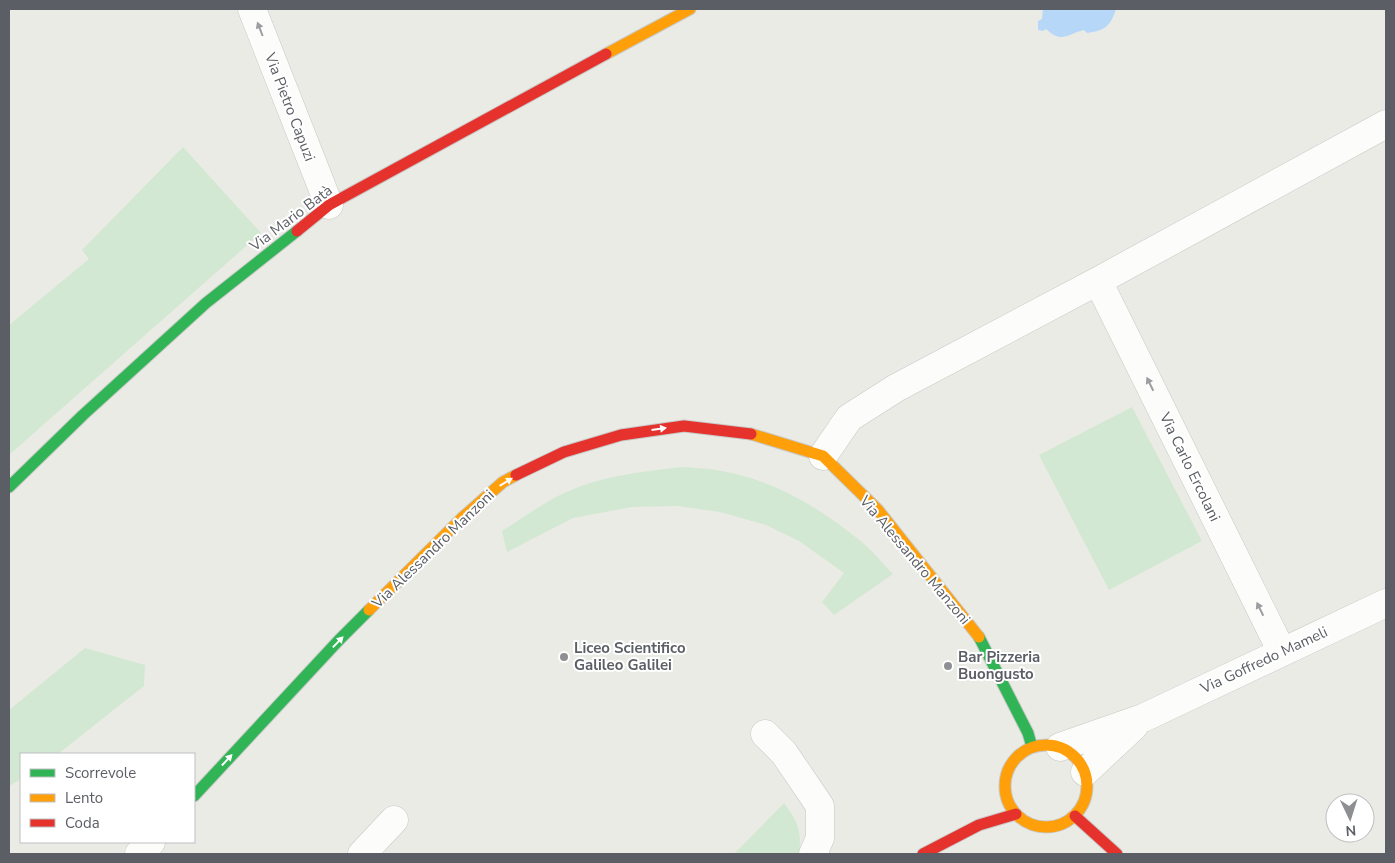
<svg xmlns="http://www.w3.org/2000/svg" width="1395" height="863" viewBox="0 0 1395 863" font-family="'Nunito Sans',sans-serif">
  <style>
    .green { fill: #d2e8d2 }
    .water { fill: #b7d7f8 }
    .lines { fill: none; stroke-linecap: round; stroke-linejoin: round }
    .street-casing { stroke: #c7c8c6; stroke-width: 29 }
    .fast-casing { stroke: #c8c8c7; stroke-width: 13 }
    .slow-casing { stroke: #c8c8c7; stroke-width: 13 }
    .jam-casing { stroke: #c8c8c7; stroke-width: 13 }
    .street { stroke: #fcfcfb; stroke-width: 28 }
    .fast { stroke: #30b455; stroke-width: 11 }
    .slow { stroke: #ff9f0a; stroke-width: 11 }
    .jam { stroke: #e5322d; stroke-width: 11 }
    .oneway { fill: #9b9da0 }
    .oneway2 { fill: #fff }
    .poi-dot { fill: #8d8f92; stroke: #fff; stroke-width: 2 }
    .labels { text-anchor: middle; stroke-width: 4; stroke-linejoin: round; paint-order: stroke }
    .street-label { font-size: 15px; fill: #5b5e64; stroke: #fff }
    .poi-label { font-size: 15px; font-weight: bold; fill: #5b5e64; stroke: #fff; text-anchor: start }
  </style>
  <rect width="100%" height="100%" fill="#ebebe6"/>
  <path class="green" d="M 183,147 L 261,233 L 9,455 L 9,325 L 89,259 L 82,250 Z
    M 1132,407 L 1202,541 L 1109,590 L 1039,455 Z
    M 682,467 C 693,468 705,468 716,470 C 771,478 821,508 863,543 C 874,552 883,564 893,574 L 834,615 L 822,602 L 844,573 L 799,541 L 766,525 L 720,512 L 677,506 L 632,507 L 573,518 L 507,552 L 502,531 C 526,516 549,498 576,488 C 609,475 646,471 682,467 Z
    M 85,648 L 145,665 L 144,686 L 58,754 L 21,754 L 21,779 L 9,786 L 9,710 Z
    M 784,803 C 798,822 802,831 799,854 L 734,854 Z"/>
  <path class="water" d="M 1043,9 L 1116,9 C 1111,26 1104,31 1087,33 L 1084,30 C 1067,34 1062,44 1046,29 L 1043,31 L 1038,30 L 1038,21 L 1042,19 Z"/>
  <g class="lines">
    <defs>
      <path id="street" d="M 252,9 L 329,205
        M 1098,281 L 1282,652
        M 823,456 L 849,418 L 896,388 L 1098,281 L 1386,124
        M 765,734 L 784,753 L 820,806 L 820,838 L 813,854
        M 1060,747 L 1143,718 L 1386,603
        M 1085,772 L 1134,726
        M 139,854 L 151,842
        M 362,854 L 394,820"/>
      <path id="fast" d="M 9,487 L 83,415 L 206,303 L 297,231
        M 979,637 L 1028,733 L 1032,747
        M 194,796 L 339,640 L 369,610"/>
      <path id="slow" d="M 606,54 L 690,9
        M 751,434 L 823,456 L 878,510 L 979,637
        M 369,610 L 462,518 L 503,482 L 516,475
        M1005 786a41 41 0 1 1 82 0a41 41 0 1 1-82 0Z"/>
      <path id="jam" d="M 297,231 L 329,205 L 606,54
        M 516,475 L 564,452 L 621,435 L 684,426 L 751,434
        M 1075,816 L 1117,854
        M 923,854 L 979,825 L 1016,814"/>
    </defs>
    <use href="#street" class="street-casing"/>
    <use href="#fast" class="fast-casing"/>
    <use href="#slow" class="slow-casing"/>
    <use href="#jam" class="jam-casing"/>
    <use href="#street" class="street"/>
    <use href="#fast" class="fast"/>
    <use href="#slow" class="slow"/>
    <use href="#jam" class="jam"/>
  </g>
  <defs><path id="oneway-solid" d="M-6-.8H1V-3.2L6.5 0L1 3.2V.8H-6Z" transform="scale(1.25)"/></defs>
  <g class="oneway">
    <use href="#oneway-solid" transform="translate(260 29) rotate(-111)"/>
    <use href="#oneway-solid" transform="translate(1150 384) rotate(-116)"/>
    <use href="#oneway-solid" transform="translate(1260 609) rotate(-116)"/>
  </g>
  <g class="oneway2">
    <use href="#oneway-solid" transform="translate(659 429) rotate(-8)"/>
    <use href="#oneway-solid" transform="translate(506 482) rotate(-31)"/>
    <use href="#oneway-solid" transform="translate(338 642) rotate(-46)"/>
    <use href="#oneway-solid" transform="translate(227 760) rotate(-47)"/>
  </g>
  <g class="poi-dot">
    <circle cx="564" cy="657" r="5"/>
    <circle cx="948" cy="666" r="5"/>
  </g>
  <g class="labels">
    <g class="street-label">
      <text transform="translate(290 107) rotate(69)" y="5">Via Pietro Capuzi</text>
      <text transform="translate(291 218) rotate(-37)" y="5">Via Mario Batà</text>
      <text transform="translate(1190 467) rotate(64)" y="5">Via Carlo Ercolani</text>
      <text transform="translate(433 549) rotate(-44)" y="5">Via Alessandro Manzoni</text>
      <text transform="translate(915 560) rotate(50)" y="5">Via Alessandro Manzoni</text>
      <text transform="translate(1264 660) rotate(-25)" y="5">Via Goffredo Mameli</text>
    </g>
    <g class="poi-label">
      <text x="574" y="653">Liceo Scientifico<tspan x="574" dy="17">Galileo Galilei</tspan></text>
      <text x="958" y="662">Bar Pizzeria<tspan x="958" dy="17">Buongusto</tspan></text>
    </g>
  </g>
  <rect width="1395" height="863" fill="none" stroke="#5b5e64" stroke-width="20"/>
  <rect x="20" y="753" width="175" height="90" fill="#ffffff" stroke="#bdbfc1"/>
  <rect x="30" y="769" width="25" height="8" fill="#30b455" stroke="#bdbfc1"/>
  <text x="65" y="778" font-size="15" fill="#5b5e64">Scorrevole</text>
  <rect x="30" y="794" width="25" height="8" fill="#ff9f0a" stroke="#bdbfc1"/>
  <text x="65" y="803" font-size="15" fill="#5b5e64">Lento</text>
  <rect x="30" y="819" width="25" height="8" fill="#e5322d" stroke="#bdbfc1"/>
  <text x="65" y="828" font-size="15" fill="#5b5e64">Coda</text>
  <g transform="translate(1350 818) rotate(176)"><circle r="24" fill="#ffffff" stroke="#bdbfc1"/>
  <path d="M0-4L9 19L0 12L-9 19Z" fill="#8d8f92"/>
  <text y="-8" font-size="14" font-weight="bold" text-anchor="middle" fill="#5b5e64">N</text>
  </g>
</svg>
